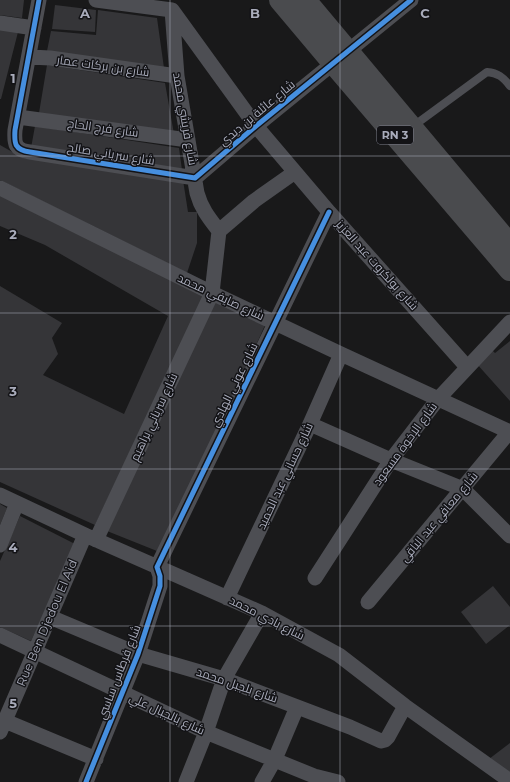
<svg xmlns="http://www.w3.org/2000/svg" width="510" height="782" viewBox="0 0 510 782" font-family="Montserrat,Cairo,sans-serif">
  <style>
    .building { fill: #353538 }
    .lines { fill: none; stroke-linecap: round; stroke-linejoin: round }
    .lane { stroke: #4d4e53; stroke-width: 8 }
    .street { stroke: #4d4e53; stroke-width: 15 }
    .primary { stroke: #4a4b4e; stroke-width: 22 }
    .cycleway-casing { stroke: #131316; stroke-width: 8 }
    .cycleway { stroke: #468fdf; stroke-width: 5 }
    .grid { fill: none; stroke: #a9acbb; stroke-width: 1; stroke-opacity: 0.55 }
    .labels { text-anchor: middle; stroke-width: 3; stroke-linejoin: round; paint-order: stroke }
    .shield { fill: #131316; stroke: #7c7e8a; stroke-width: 1 }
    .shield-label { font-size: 11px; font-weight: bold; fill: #a9acbb }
    .street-label { font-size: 12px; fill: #a9acbb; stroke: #131316 }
    .grid-label { font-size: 13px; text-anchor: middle; font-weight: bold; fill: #a9acbb; stroke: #131316; stroke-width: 3; stroke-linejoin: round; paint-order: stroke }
  </style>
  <rect width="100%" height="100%" fill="#19191a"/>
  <path class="building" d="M 0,0 L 24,0 L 22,18 L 0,15 Z
    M 55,5 L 96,10 L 95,32 L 52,29 Z
    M 98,10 L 157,18 L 164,68 L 47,51 L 51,31 L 96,35 Z
    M 0,29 L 18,32 L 1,99 L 0,99 Z
    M 47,65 L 165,83 L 174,134 L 39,113 Z
    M 35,126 L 179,148 L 182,170 L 31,148 Z
    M 0,145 L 23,158 L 183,180 L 188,212 L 197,212 L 197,243 L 187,273 L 0,180 Z
    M 0,192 L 205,295 L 95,525 L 0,482 L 0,286 L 62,323 L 52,338 L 58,354 L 43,375 L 124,414 L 168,316 L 45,245 L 0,226 Z
    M 215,300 L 266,323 L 162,553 L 107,531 Z
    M 510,341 L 510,401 L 476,363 L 492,350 L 495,353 Z
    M 0,504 L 7,508 L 0,525 Z
    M 20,516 L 75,544 L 31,641 L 0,627 L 0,561 Z
    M 493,586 L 510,607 L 510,625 L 486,644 L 461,612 Z
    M 510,743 L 510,774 L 489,759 Z"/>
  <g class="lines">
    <path class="lane" d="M 412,127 L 487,72 C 498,73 503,77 510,86"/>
    <path class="street" d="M 39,0 L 15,130 C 14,144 15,150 30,152 L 195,178 L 256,126 L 411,0
      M 96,0 L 172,10 L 256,126 L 329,212 L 467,367
      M 172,10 L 177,76 L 197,193 C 201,208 209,218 219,231
      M 0,23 L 34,28
      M 30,57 L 50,58 L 177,76
      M 18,117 L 188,140
      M 0,188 L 212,293 L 341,354 L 510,432
      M 219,231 L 254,201 L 295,172
      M 310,424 L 391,460 L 463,489 L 510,536
      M 0,495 L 85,535 L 262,613 L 339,655 L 405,706 L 510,781
      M 96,540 L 212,293 L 219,231
      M 0,545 L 17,503
      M 315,578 L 391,460 L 438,399 L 510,322
      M 227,598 L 310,424 L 341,354
      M 368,602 L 510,431
      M 50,617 L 138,654 L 224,679 L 350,727 L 381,741 L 385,740 L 388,737 L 405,706
      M 0,635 L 206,732 L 314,776 L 338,782
      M 5,721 L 96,759
      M 0,732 L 85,535
      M 86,782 L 138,654 L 160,586 L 160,576 L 157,567 L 329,212
      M 186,782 L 206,732 L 224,679 L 262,613
      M 262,782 L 275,759 L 297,707"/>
    <path class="primary" d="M 280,0 L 333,63 L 510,270
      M 305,0 L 510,245"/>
    <defs>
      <path id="cycleway" d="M 39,0 L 15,130 C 14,144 15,150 30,152 L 195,178 L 256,126 L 411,0
        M 86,782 L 138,654 L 160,586 L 160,576 L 157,567 L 329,212"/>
    </defs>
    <use href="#cycleway" class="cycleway-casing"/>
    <use href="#cycleway" class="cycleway"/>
  </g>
  <path class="grid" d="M 170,0 L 170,782M 340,0 L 340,782M 0,156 L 510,156M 0,313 L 510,313M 0,469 L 510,469M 0,626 L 510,626"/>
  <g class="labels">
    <rect class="shield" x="377" y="126" width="36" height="18" rx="3"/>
    <g class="shield-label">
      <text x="395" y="139">RN 3</text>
    </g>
    <g class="street-label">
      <text transform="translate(103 66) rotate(8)" y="4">شارع بن بركات عمار</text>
      <text transform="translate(257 113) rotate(-40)" y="4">شارع عائلة بن ديدي</text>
      <text transform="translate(185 119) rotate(80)" y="4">شارع قريشي محمد</text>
      <text transform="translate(103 128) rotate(8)" y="4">شارع فرج الحاج</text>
      <text transform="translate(111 154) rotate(9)" y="4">شارع سرياني صالح</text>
      <text transform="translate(377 265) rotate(48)" y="4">شارع بولكروت عبد العزيز</text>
      <text transform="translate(221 297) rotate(25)" y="4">شارع صايفي محمد</text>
      <text transform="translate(234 385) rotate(-64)" y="4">شارع عوني الهادي</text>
      <text transform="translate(154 417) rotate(-65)" y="4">شارع سرياني براهيم</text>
      <text transform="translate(405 444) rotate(-54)" y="4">شارع الإخوة مسعود</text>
      <text transform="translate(285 476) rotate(-65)" y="4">شارع حساني عبد الحميد</text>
      <text transform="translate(439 517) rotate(-50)" y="4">شارع معافي عبد الباقي</text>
      <text transform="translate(267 618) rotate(27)" y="4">شارع بادي محمد</text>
      <text transform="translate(47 623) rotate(-67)" y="4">Rue Ben Djedou El Aid</text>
      <text transform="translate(119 672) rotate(-69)" y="4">شارع فرطاس ساسي</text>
      <text transform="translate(237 685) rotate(19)" y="4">شارع بلجبل محمد</text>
      <text transform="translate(167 714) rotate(25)" y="4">شارع بالجبال علي</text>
    </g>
  </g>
  <g class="grid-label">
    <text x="85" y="18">A</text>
    <text x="255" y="18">B</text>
    <text x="425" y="18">C</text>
    <text x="13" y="83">1</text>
    <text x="13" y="239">2</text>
    <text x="13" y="396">3</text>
    <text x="13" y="552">4</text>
    <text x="13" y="708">5</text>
  </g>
</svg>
